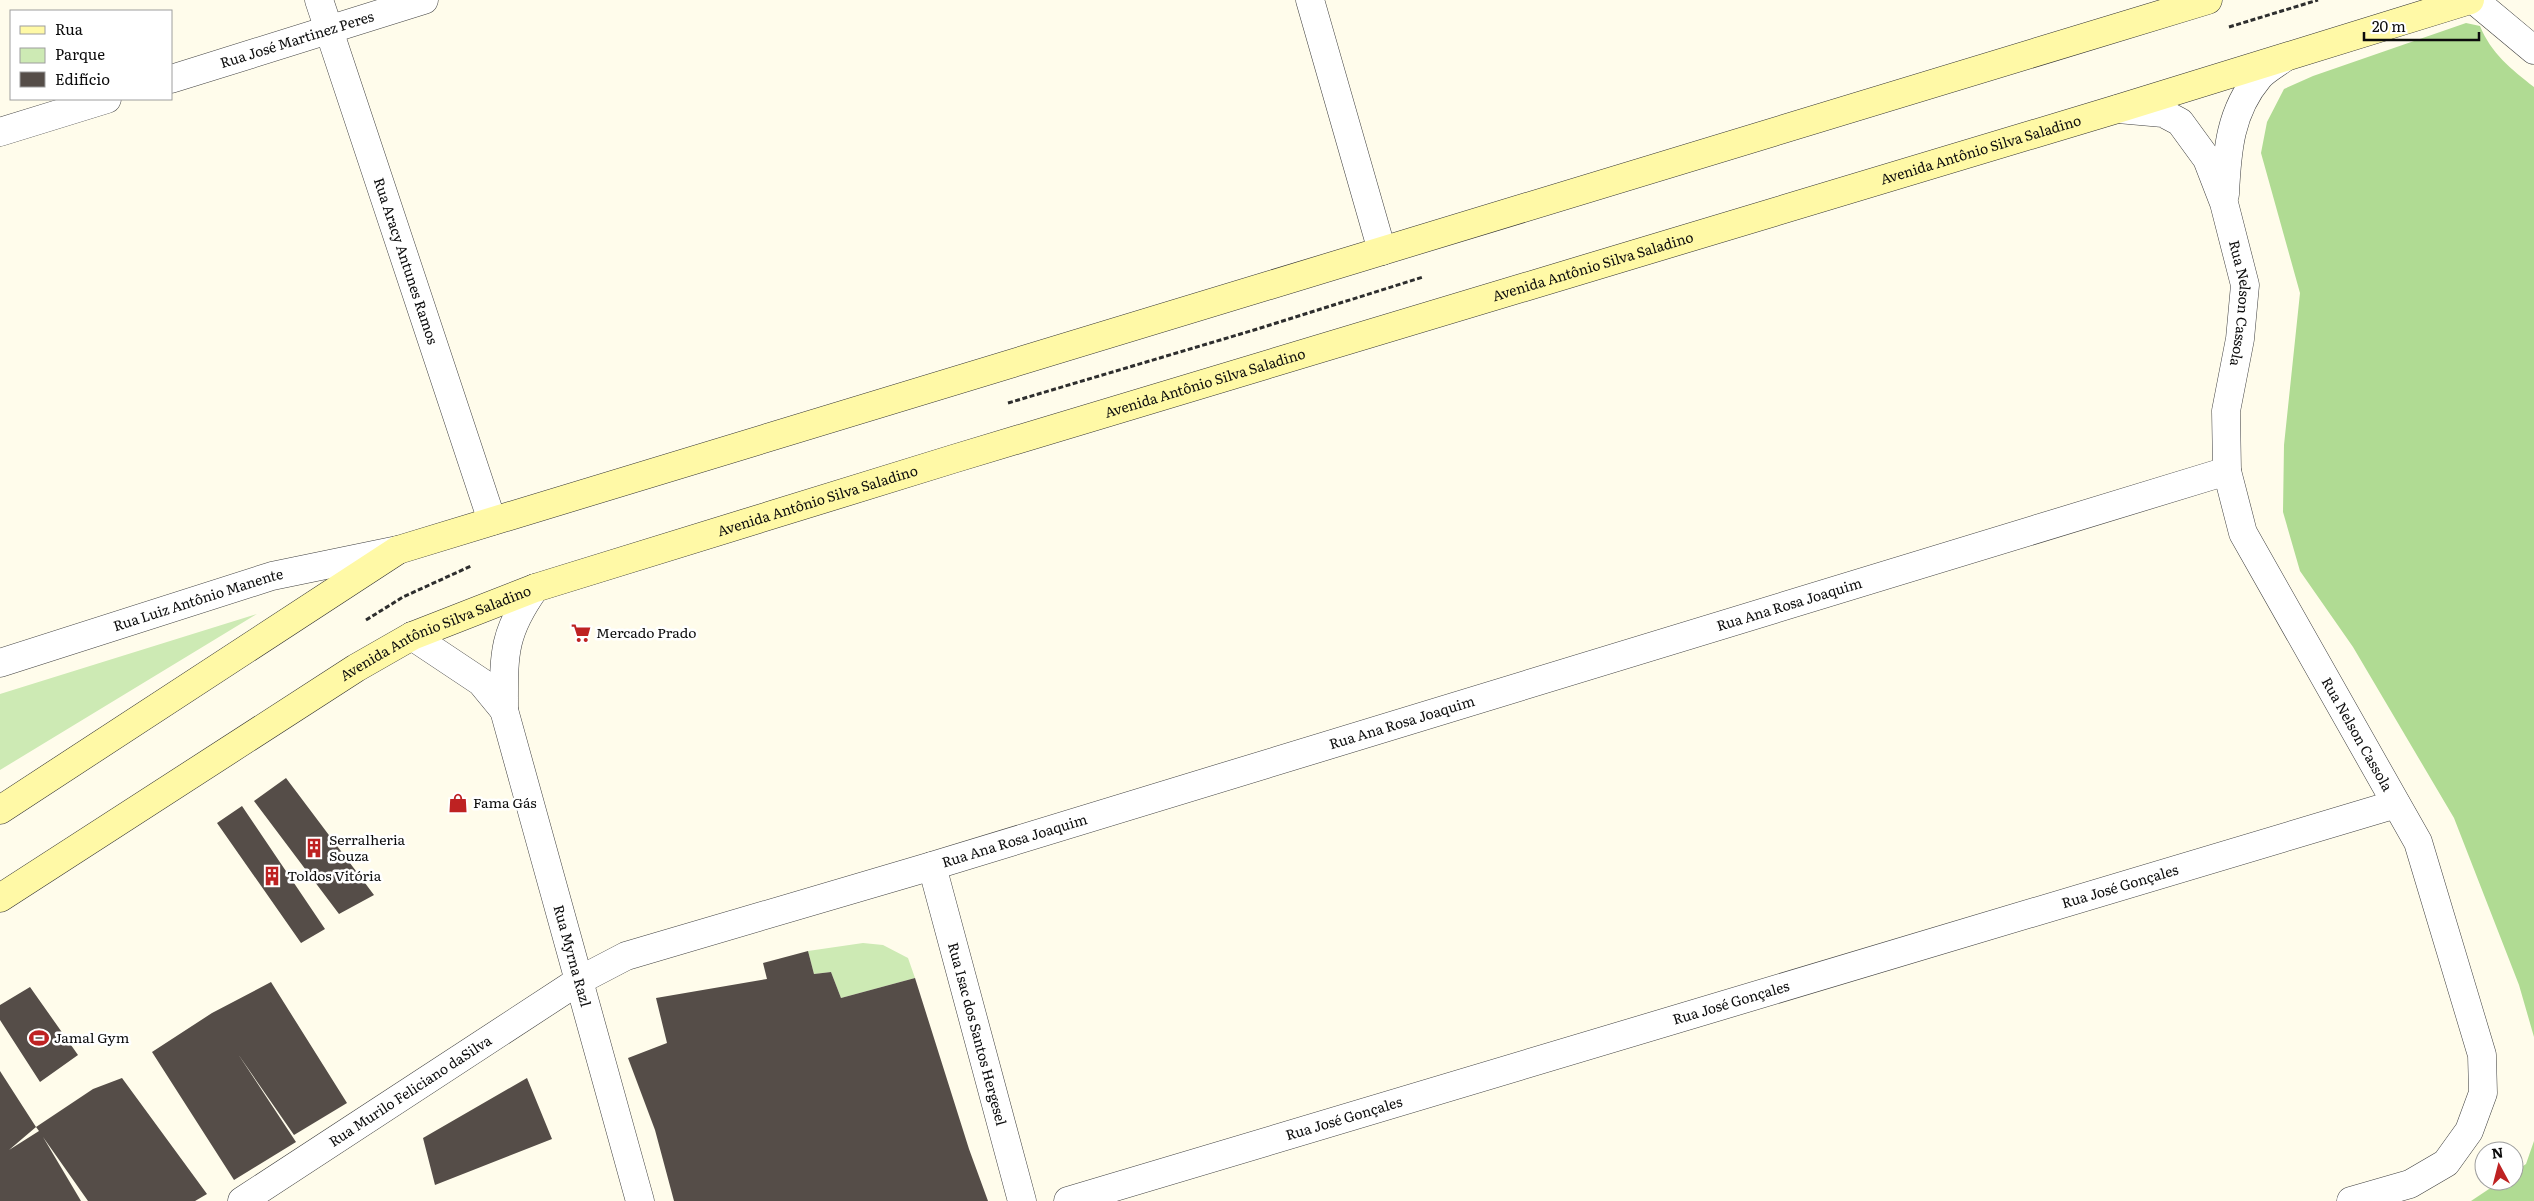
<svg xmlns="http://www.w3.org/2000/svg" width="2534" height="1201" viewBox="0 0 2534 1201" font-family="Literata,serif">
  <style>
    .green { fill: #cdeab4 }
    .forest { fill: #b0db93 }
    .building { fill: #554d48 }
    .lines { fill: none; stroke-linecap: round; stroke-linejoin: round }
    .street-casing { stroke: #3f3f3f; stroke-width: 29 }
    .secondary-casing { stroke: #2e2e2e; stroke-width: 29 }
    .path { stroke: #2e2e2e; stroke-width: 3; stroke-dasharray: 5 2.5; stroke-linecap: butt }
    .street { stroke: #fff; stroke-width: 28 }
    .secondary { stroke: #fff9a6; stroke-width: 28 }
    .labels { text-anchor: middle; stroke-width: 5; stroke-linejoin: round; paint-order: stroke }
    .street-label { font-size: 14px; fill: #0c0c0c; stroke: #fff }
    .poi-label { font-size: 14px; fill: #0c0c0c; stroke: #fff; text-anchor: start }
  </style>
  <rect width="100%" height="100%" fill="#fffceb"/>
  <path class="green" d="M 257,614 L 0,770 L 0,694 Z
    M 863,943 L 883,945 L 908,958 L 915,978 L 841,998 L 831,972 L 814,974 L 808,951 Z"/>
  <path class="forest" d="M 2466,23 L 2480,26 C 2491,53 2511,69 2534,87 L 2534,1037 L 2519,985 L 2454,818 L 2353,647 L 2300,571 L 2283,512 L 2284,445 L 2300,293 L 2261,153 L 2267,122 L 2284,89 L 2313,76 Z
    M 2534,1141 L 2534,1201 L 2471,1201 L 2501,1181 L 2514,1181 L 2514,1172 L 2526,1164 Z"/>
  <path class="building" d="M 286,778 L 374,895 L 339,914 L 254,801 Z
    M 242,806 L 325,929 L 301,943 L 217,823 Z
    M 808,951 L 814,974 L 831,972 L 841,998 L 915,978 L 969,1149 L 988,1201 L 674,1201 L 655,1130 L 628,1058 L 667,1043 L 656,998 L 767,979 L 763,963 Z
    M 271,982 L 347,1103 L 294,1135 L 238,1054 L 296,1142 L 234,1180 L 152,1052 L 212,1013 Z
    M 30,987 L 78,1055 L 40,1082 L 0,1020 L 0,1005 Z
    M 0,1071 L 36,1127 L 9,1150 L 39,1131 L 36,1127 L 93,1089 L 122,1078 L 207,1194 L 195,1201 L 88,1201 L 43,1137 L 81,1201 L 0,1201 Z
    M 527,1078 L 552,1139 L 435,1185 L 423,1138 Z"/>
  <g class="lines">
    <defs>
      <g id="street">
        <path id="s1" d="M 319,0 L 492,521"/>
        <path d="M 1310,0 L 1382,251"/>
        <path d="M 2474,0 L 2534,50"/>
        <path id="s2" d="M 171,79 L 424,0"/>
        <path id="s3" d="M 2118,109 L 2163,113 L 2180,122 L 2207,159 L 2224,203 L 2245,285 L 2240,339 L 2226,411 L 2227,471 L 2243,533 L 2418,842 L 2482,1055 L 2483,1093 L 2469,1131 L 2446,1163 L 2410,1184 L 2351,1201"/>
        <path d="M 0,132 L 107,99"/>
        <path d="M 2225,194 C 2227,151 2230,111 2259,77 C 2265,70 2276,64 2284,58"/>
        <path id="s4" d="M 535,588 C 502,634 504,656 504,710 L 640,1201"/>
        <path d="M 412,636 L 481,682 L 504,710"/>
        <path id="s5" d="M 0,663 L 272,576 L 398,550"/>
        <path id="s6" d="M 932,866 L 1022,1201"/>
        <path id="s7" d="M 242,1201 L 580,980 L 626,956 L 932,866 L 2227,471"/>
        <path id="s8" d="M 1068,1201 L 2396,804"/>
      </g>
      <g id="secondary">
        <path d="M 0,810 L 398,550 L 2208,0"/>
        <path id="s9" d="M 0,898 L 356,668 L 412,636 L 535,588 L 953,459 L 2117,109 L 2470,0"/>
      </g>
    </defs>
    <use href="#street" class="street-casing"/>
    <use href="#secondary" class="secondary-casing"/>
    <path class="path" d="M 2229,27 L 2318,0
      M 1008,403 L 1254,330 L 1423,277
      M 366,620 L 403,597 L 471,566"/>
    <use href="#street" class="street"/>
    <use href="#secondary" class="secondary"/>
  </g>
  <defs>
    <symbol id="supermarket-bare" viewBox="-9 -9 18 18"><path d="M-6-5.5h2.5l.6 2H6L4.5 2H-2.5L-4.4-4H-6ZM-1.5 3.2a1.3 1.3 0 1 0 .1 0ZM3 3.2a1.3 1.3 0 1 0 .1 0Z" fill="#be2222" stroke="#fff" stroke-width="2.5" paint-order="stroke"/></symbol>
    <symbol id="shop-bare" viewBox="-9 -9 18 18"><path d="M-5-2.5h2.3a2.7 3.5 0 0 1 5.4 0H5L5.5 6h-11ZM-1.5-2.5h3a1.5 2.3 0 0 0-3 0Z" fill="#be2222" stroke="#fff" stroke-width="2.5" paint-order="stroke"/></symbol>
    <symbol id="building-bare" viewBox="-9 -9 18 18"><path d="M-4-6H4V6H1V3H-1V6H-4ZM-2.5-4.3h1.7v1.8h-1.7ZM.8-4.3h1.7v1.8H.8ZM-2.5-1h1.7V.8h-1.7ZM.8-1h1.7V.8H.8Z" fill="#be2222" stroke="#fff" stroke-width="2.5" paint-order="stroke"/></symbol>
    <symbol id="stadium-bare" viewBox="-9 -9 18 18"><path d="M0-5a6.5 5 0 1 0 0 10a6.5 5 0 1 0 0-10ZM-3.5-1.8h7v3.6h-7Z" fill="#be2222" stroke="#fff" stroke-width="2.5" paint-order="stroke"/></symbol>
  </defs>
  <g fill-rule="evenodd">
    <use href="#supermarket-bare" x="567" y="619" width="28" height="28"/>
    <use href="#shop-bare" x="444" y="789" width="28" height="28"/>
    <use href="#building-bare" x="300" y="834" width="28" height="28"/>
    <use href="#building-bare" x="258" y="862" width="28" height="28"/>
    <use href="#stadium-bare" x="25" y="1024" width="28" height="28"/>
  </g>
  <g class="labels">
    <g class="street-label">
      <text dy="5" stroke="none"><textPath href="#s2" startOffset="132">Rua José Martinez Peres</textPath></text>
      <text dy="5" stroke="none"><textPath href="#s9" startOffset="2131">Avenida Antônio Silva Saladino</textPath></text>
      <text dy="5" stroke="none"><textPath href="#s1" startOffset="275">Rua Aracy Antunes Ramos</textPath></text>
      <text dy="5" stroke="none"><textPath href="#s9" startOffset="1726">Avenida Antônio Silva Saladino</textPath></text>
      <text dy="5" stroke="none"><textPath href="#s3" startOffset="260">Rua Nelson Cassola</textPath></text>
      <text dy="5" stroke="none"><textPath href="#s9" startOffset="1321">Avenida Antônio Silva Saladino</textPath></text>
      <text dy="5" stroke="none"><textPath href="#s9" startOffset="916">Avenida Antônio Silva Saladino</textPath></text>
      <text dy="5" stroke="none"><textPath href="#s5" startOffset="208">Rua Luiz Antônio Manente</textPath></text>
      <text dy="5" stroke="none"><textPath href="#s7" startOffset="1671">Rua Ana Rosa Joaquim</textPath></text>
      <text dy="5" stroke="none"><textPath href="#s9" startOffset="511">Avenida Antônio Silva Saladino</textPath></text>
      <text dy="5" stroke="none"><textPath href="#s7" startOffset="1266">Rua Ana Rosa Joaquim</textPath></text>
      <text dy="5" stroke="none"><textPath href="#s3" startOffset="725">Rua Nelson Cassola</textPath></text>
      <text dy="5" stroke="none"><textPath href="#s7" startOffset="861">Rua Ana Rosa Joaquim</textPath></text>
      <text dy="5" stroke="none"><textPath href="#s8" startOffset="1098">Rua José Gonçales</textPath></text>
      <text dy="5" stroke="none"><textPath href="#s4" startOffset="384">Rua Myrna Razl</textPath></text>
      <text dy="5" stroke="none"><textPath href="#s8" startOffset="692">Rua José Gonçales</textPath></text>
      <text dy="5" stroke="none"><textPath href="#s6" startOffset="174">Rua Isac dos Santos Hergesel</textPath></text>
      <text dy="5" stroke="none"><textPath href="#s7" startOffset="201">Rua Murilo Feliciano daSilva</textPath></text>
      <text dy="5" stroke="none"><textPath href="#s8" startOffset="288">Rua José Gonçales</textPath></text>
    </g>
    <g class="poi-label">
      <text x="596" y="638">Mercado Prado</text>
      <text x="473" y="808">Fama Gás</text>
      <text x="329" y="845">Serralheria<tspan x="329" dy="16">Souza</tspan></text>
      <text x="287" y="881">Toldos Vitória</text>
      <text x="54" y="1043">Jamal Gym</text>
    </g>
  </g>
  <rect x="10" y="10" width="162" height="90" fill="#ffffff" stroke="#9e9e9e"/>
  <rect x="20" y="26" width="25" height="8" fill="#fff9a6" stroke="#9e9e9e"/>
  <text x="55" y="35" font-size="15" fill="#0c0c0c">Rua</text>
  <rect x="20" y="48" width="25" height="15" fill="#cdeab4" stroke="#9e9e9e"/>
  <text x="55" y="60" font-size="15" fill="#0c0c0c">Parque</text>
  <rect x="20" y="72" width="25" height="15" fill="#554d48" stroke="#9e9e9e"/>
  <text x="55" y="85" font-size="15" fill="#0c0c0c">Edifício</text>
  <g transform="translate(2499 1166) rotate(353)"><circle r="24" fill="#ffffff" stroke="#9e9e9e"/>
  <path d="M0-4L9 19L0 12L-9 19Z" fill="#be2222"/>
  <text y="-8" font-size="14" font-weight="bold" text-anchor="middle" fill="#0c0c0c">N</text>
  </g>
  <path d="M2364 32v8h115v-8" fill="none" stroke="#0c0c0c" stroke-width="2.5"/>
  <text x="2372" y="32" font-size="15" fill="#0c0c0c" stroke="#ffffff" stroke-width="4" paint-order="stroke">20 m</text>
</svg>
